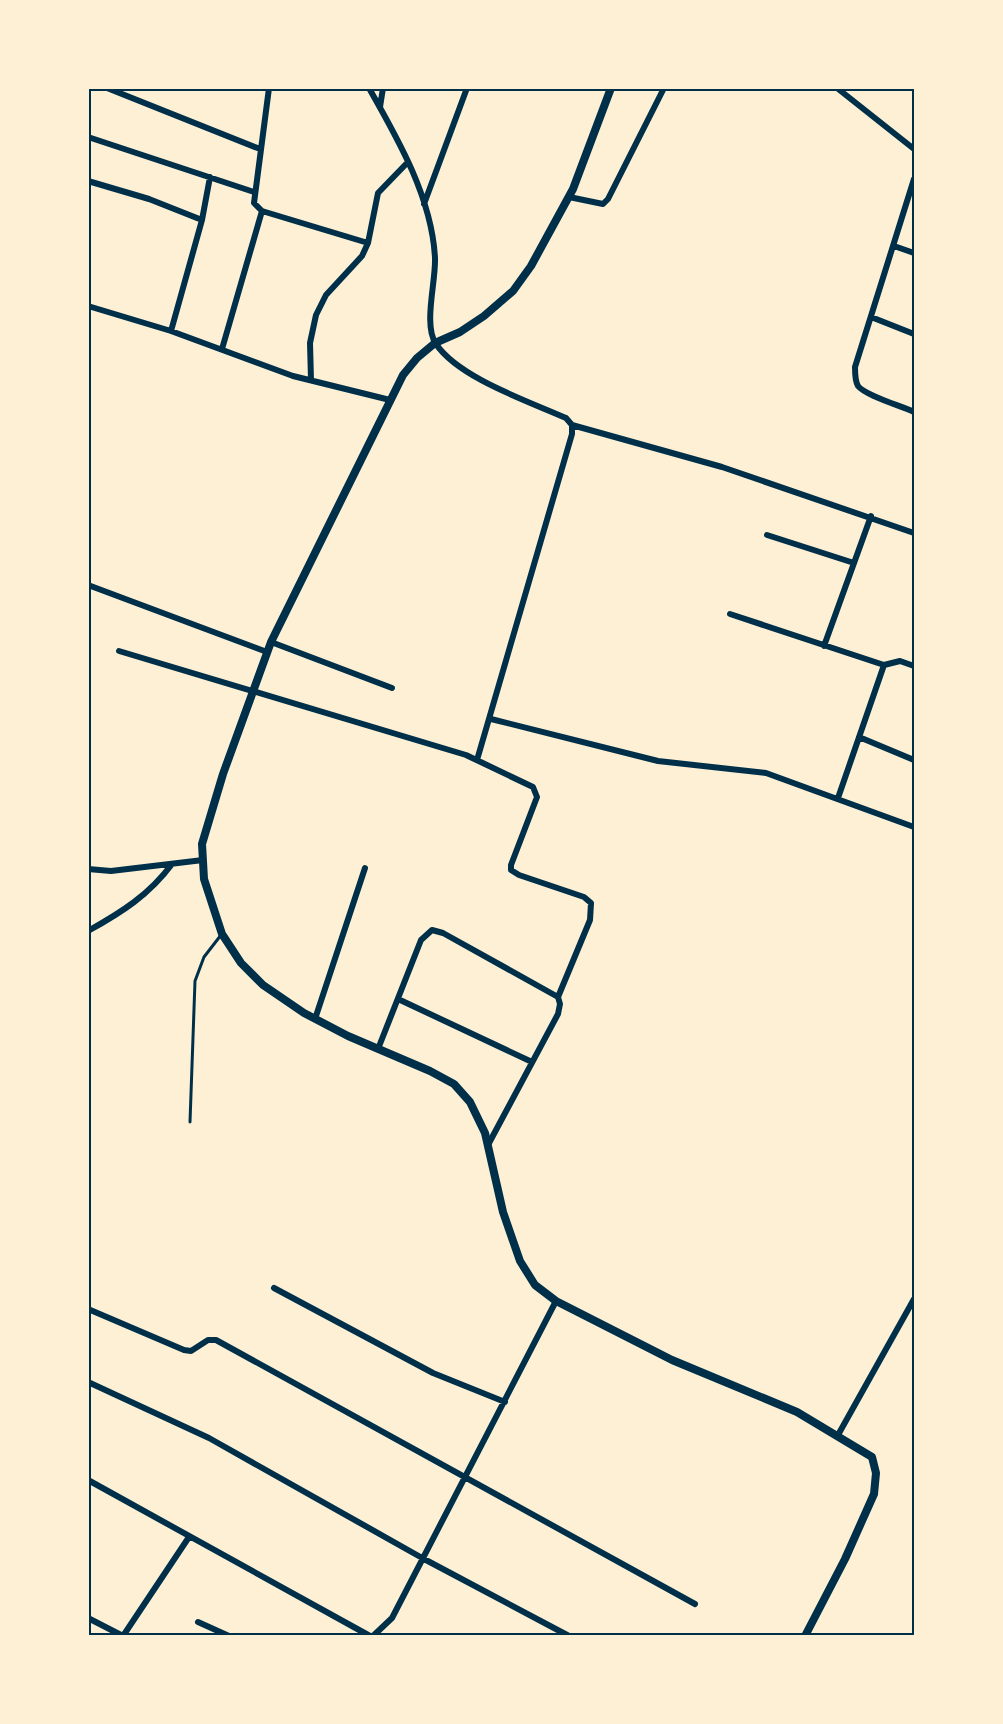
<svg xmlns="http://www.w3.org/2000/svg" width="1003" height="1724" viewBox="0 0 1003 1724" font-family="'Source Sans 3',sans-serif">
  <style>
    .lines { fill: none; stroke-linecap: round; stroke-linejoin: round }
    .service { stroke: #003049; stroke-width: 3 }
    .minor { stroke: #003049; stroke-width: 6 }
    .tertiary { stroke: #003049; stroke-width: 8 }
    .neatline { fill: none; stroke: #003049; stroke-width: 2 }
  </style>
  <rect width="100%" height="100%" fill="#fdf0d5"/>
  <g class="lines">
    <path class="service" d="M 190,1122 L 195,981 L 204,957 L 221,935"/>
    <path class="minor" d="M 107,88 L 260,149
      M 269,88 L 254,203 L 262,211 L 368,243
      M 369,88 C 398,139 432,198 435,258 C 436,282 423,325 436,344 C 459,378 528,401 566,418 L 572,425 L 572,434 L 477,760
      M 837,88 L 914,149
      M 380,107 L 383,88
      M 88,137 L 254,192
      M 914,179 L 855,367 C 855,373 855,381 858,386 C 866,396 902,406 914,412
      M 88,181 L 149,199 L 202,220
      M 569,197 L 603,204 L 608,199 L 664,88
      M 424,204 L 467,88
      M 894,246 L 914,253
      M 88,306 L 171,331 L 293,376 L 390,400
      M 871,317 L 914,334
      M 171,331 L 202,220 L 210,177
      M 222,349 L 262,211
      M 311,380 L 310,343 L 316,315 L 326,295 L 362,256 L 368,243 L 378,193 L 407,163
      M 572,425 L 722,467 L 914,533
      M 767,535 L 854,563
      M 88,585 L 267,652
      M 730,614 L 884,665
      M 271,642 L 392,688
      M 824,646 L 871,516
      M 119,651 L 466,755 L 533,787 L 537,797 L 511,865 L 511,870 L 519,875 L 584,897 L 591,903 L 590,920 L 558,997
      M 491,719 L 658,761 L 766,773 L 914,827
      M 859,737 L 914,760
      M 838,798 L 884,665 L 900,661 L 914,666
      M 88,869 L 111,871 L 203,860
      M 88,931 C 122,912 149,895 172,864
      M 398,999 L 532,1062
      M 315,1019 L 365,868
      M 378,1049 L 421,940 L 432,930 L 443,933 L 558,997 L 560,1004 L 558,1014 L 488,1145
      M 274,1288 L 433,1373 L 505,1402
      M 88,1309 L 184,1350 L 191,1351 L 208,1340 L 216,1340 L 695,1604
      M 88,1382 L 209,1438 L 424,1559 L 569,1636
      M 838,1435 L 914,1299
      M 88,1480 L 370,1636
      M 88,1618 L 123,1636 L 189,1537
      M 198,1622 L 229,1636
      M 373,1636 L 392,1618 L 556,1301"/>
    <path class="tertiary" d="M 611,88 L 573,189 L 531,266 L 513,291 L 484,316 L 460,332 L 435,343 L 417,358 L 403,375 L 271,642 L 223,774 L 202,844 L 204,879 L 222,934 L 241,963 L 263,985 L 304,1013 L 348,1036 L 430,1071 L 454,1084 L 470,1102 L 485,1133 L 503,1212 L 520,1261 L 535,1285 L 556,1301 L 672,1360 L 797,1412 L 872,1457 L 876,1473 L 874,1494 L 845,1559 L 805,1636"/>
  </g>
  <rect width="1003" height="1724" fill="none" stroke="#fdf0d5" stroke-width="180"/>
  <rect x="90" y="90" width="823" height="1544" class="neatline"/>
</svg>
